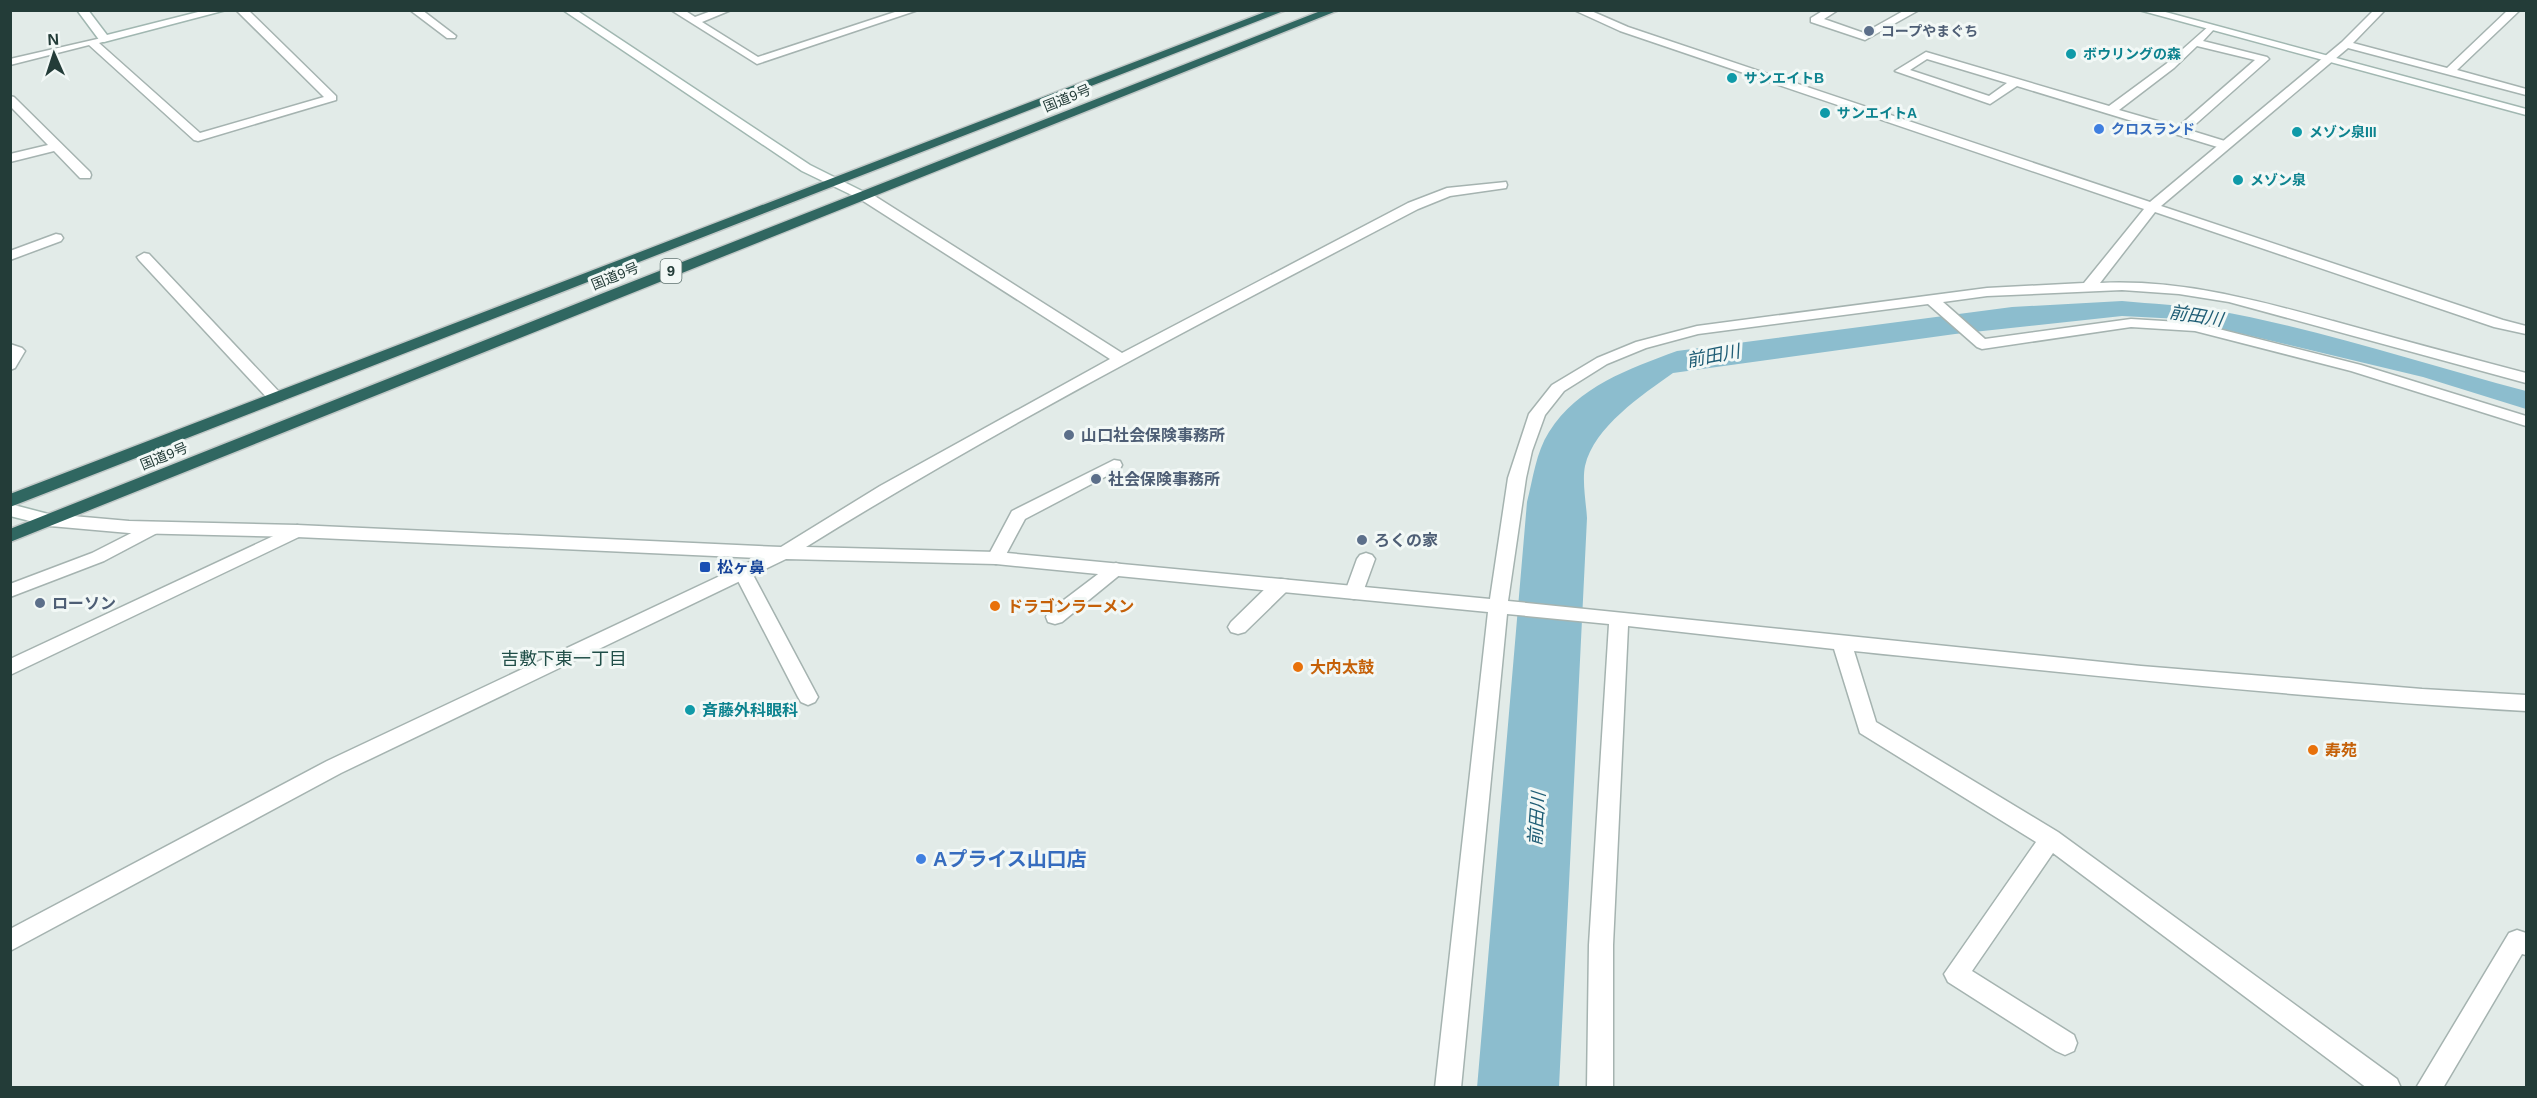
<svg xmlns="http://www.w3.org/2000/svg" width="2537" height="1098" viewBox="0 0 2537 1098" font-family="Helvetica,'Noto Sans JP',sans-serif">
  <style>
    .water { fill: #8cbdce }
    .lines { fill: none; stroke-linecap: round; stroke-linejoin: round }
    .lane-casing { stroke: #a5b3b0; stroke-width: 3 }
    .street-casing { stroke: #a5b3b0; stroke-width: 3 }
    .secondary-casing { stroke: #a1b7b1; stroke-width: 3 }
    .highway-casing { stroke: #c1c8c7; stroke-width: 3 }
    .lane { fill: #fff; fill-rule: evenodd }
    .street { fill: #fff; fill-rule: evenodd }
    .secondary { fill: #fff; fill-rule: evenodd }
    .highway { fill: #306761; fill-rule: evenodd }
    .service-dot { fill: #5c6f8a; stroke: #f2f8f6; stroke-width: 2 }
    .culture-dot { fill: #0f9aa8; stroke: #f2f8f6; stroke-width: 2 }
    .shop-dot { fill: #3f7fe0; stroke: #f2f8f6; stroke-width: 2 }
    .transit-dot { fill: #1a4fb4; stroke: #f2f8f6; stroke-width: 2 }
    .food-dot { fill: #e8710a; stroke: #f2f8f6; stroke-width: 2 }
    .labels { text-anchor: middle; stroke-width: 6; stroke-linejoin: round; paint-order: stroke }
    .far-service-label { font-size: 14px; font-weight: bold; fill: #4e5e75; stroke: #f2f8f6; text-anchor: start }
    .far-culture-label { font-size: 14px; font-weight: bold; fill: #0d838f; stroke: #f2f8f6; text-anchor: start }
    .far-street-label { font-size: 14px; fill: #233c38; stroke: #f2f8f6 }
    .far-shop-label { font-size: 14px; font-weight: bold; fill: #366cbe; stroke: #f2f8f6; text-anchor: start }
    .shield { fill: #f2f8f6; stroke: #617471; stroke-width: 1.5 }
    .shield-label { font-size: 15px; font-weight: bold; fill: #233c38 }
    .service-label { font-size: 16px; font-weight: bold; fill: #4e5e75; stroke: #f2f8f6; text-anchor: start }
    .transit-label { font-size: 16px; font-weight: bold; fill: #164399; stroke: #f2f8f6; text-anchor: start }
    .food-label { font-size: 16px; font-weight: bold; fill: #c56008; stroke: #f2f8f6; text-anchor: start }
    .culture-label { font-size: 16px; font-weight: bold; fill: #0d838f; stroke: #f2f8f6; text-anchor: start }
    .water-label { font-size: 18px; font-style: italic; fill: #1f5d75; stroke: #f2f8f6 }
    .neighbourhood-label { font-size: 18px; fill: #1f4d47; stroke: #f2f8f6 }
    .near-shop-label { font-size: 20px; font-weight: bold; fill: #366cbe; stroke: #f2f8f6; text-anchor: start }
  </style>
  <rect width="100%" height="100%" fill="#e2ebe8"/>
  <path class="water" d="M 2122,301 C 2152,304 2183,305 2213,310 C 2320,329 2422,364 2526,391 L 2526,409 L 2423,377 L 2180,319 L 2122,316 L 1955,334 L 1673,373 C 1642,395 1594,427 1585,466 C 1582,481 1586,502 1587,518 L 1559,1087 L 1477,1088 L 1527,502 C 1533,479 1536,452 1549,432 C 1578,386 1629,369 1677,351 L 2012,307 Z"/>
  <g class="lines">
    <defs>
      <path id="lane" d="M 1824,10 L 1838,10 L 1824,19 L 1864,33 L 1905,10 L 1919,10 L 1865,40 L 1811,22 L 1811,18 Z
        M 2210,25 L 2215,28 L 2203,41 L 2267,57 L 2269,59 L 2189,130 L 2228,142 L 2230,145 L 2224,149 L 2017,86 L 1990,104 L 1895,71 L 1926,52 L 2109,106 L 2166,64 ZM 2197,46 L 2255,60 L 2178,127 L 2119,110 L 2174,68 ZM 1927,59 L 2007,83 L 1989,96 L 1910,70 Z
        M 1114,460 L 1120,461 L 1122,465 L 1120,469 L 1025,519 L 1002,562 L 996,564 L 990,562 L 987,558 L 1012,511 Z
        M 153,522 L 159,524 L 162,528 L 159,532 L 104,561 L 10,597 L 10,584 L 92,553 Z
        M 297,525 L 303,527 L 306,531 L 303,535 L 10,675 L 10,659 Z
        M 1366,553 L 1372,555 L 1375,559 L 1363,592 L 1361,597 L 1354,599 L 1347,597 L 1345,592 L 1357,559 L 1360,555 Z
        M 1116,563 L 1122,565 L 1125,569 L 1122,573 L 1062,622 L 1055,624 L 1048,622 L 1046,617 L 1048,612 L 1110,565 Z
        M 743,567 L 749,568 L 752,573 L 818,697 L 815,702 L 808,705 L 801,702 L 798,697 L 734,573 L 737,568 Z
        M 1281,579 L 1288,580 L 1290,585 L 1288,590 L 1245,632 L 1238,634 L 1231,632 L 1228,627 L 1231,622 L 1274,580 Z"/>
      <path id="street" d="M 236,10 L 248,10 L 336,96 L 336,100 L 198,141 L 194,140 L 89,45 L 10,65 L 10,59 L 106,37 L 106,41 L 99,43 L 200,133 L 324,97 Z
        M 410,10 L 422,10 L 456,36 L 455,38 L 447,38 Z
        M 671,10 L 684,10 L 695,17 L 714,10 L 731,10 L 702,22 L 758,57 L 901,10 L 918,10 L 757,64 Z
        M 1574,10 L 1589,10 L 1628,27 L 2150,202 L 2342,42 L 2374,10 L 2385,10 L 2353,43 L 2447,68 L 2508,10 L 2520,10 L 2457,70 L 2526,89 L 2526,95 L 2348,48 L 2161,206 L 2503,320 L 2526,326 L 2526,334 L 2494,327 L 2155,212 L 2100,283 C 2180,279 2256,300 2333,321 C 2397,339 2462,356 2526,373 L 2526,383 L 2229,302 L 2179,294 L 2122,290 L 1987,296 L 1943,302 L 1985,339 L 2131,319 L 2195,323 L 2361,365 L 2526,416 L 2526,426 L 2351,371 L 2195,331 L 2131,327 L 1982,349 L 1977,347 L 1928,304 L 1698,334 L 1646,348 L 1607,364 L 1564,391 L 1545,415 L 1532,451 L 1526,478 L 1508,601 L 2141,666 L 2422,689 L 2526,695 L 2526,711 C 2302,698 2078,674 1854,651 L 1876,722 L 2058,832 L 2397,1079 L 2401,1088 L 2367,1088 L 2053,853 L 1972,971 L 2074,1035 L 2077,1043 L 2074,1051 L 2065,1055 L 2056,1051 L 1948,982 L 1944,974 L 2036,842 L 1860,733 L 1834,649 L 1628,626 L 1613,945 L 1613,1088 L 1587,1088 L 1589,945 L 1609,624 L 1507,614 L 1461,1088 L 1435,1088 L 1488,612 L 996,564 L 786,559 L 341,773 L 10,951 L 10,929 L 327,761 L 758,558 L 297,537 L 129,533 L 50,526 L 44,524 L 41,520 L 44,516 L 50,514 L 129,521 L 297,525 L 781,547 L 880,486 L 1110,359 L 860,199 L 858,196 L 860,193 L 870,193 L 1122,353 L 1408,203 L 1447,188 L 1506,182 L 1507,185 L 1506,188 L 1450,196 L 1418,209 C 1212,317 1004,424 806,547 L 996,552 L 1490,599 L 1508,478 L 1529,414 L 1552,385 L 1597,358 L 1636,342 L 1697,326 L 1987,288 L 2084,283 L 2144,209 L 1620,31 Z
        M 10,96 L 14,97 L 90,172 L 91,175 L 90,178 L 80,178 L 54,151 L 10,162 L 10,154 L 48,145 L 10,106 Z
        M 56,234 L 61,235 L 63,238 L 61,241 L 10,260 L 10,251 Z
        M 144,253 L 149,254 L 282,395 L 284,398 L 282,401 L 270,401 L 139,260 L 137,257 Z
        M 10,344 L 22,348 L 25,351 L 15,368 L 10,370 Z
        M 2517,930 L 2526,933 L 2526,955 L 2522,954 L 2443,1088 L 2416,1088 L 2509,933 Z"/>
      <path id="secondary" d="M 77,10 L 88,10 L 107,35 L 206,10 L 226,10 L 104,42 L 100,41 Z
        M 563,10 L 576,10 L 810,165 L 872,196 L 865,200 L 860,199 L 802,171 Z
        M 2139,10 L 2158,10 L 2526,109 L 2526,115 Z
        M 10,504 L 56,516 L 59,520 L 56,524 L 50,526 L 10,516 Z"/>
      <path id="highway" d="M 1270,10 L 1286,10 L 10,507 L 10,494 Z
        M 1323,10 L 1339,10 L 10,542 L 10,529 L 611,290 Z"/>
    </defs>
    <use href="#lane" class="lane-casing"/>
    <use href="#street" class="street-casing"/>
    <use href="#secondary" class="secondary-casing"/>
    <use href="#highway" class="highway-casing"/>
    <use href="#lane" class="lane"/>
    <use href="#street" class="street"/>
    <use href="#secondary" class="secondary"/>
    <use href="#highway" class="highway"/>
  </g>
  <g class="service-dot">
    <circle cx="1869" cy="31" r="6"/>
    <circle cx="1069" cy="435" r="6"/>
    <circle cx="1096" cy="479" r="6"/>
    <circle cx="1362" cy="540" r="6"/>
    <circle cx="40" cy="603" r="6"/>
  </g>
  <g class="culture-dot">
    <circle cx="2071" cy="54" r="6"/>
    <circle cx="1732" cy="78" r="6"/>
    <circle cx="1825" cy="113" r="6"/>
    <circle cx="2297" cy="132" r="6"/>
    <circle cx="2238" cy="180" r="6"/>
    <circle cx="690" cy="710" r="6"/>
  </g>
  <g class="shop-dot">
    <circle cx="2099" cy="129" r="6"/>
    <circle cx="921" cy="859" r="6"/>
  </g>
  <rect class="transit-dot" x="699" y="561" width="12" height="12" rx="3"/>
  <g class="food-dot">
    <circle cx="995" cy="606" r="6"/>
    <circle cx="1298" cy="667" r="6"/>
    <circle cx="2313" cy="750" r="6"/>
  </g>
  <g class="labels">
    <g class="far-service-label">
      <text x="1881" y="36">コープやまぐち</text>
    </g>
    <g class="far-culture-label">
      <text x="2083" y="59">ボウリングの森</text>
      <text x="1744" y="83">サンエイトB</text>
      <text x="1837" y="118">サンエイトA</text>
      <text x="2309" y="137">メゾン泉III</text>
      <text x="2250" y="185">メゾン泉</text>
    </g>
    <g class="far-street-label">
      <text transform="translate(1067 98) rotate(-22)" y="5">国道9号</text>
      <text transform="translate(615 276) rotate(-22)" y="5">国道9号</text>
      <text transform="translate(164 456) rotate(-22)" y="5">国道9号</text>
    </g>
    <g class="far-shop-label">
      <text x="2111" y="134">クロスランド</text>
    </g>
    <rect class="shield" x="660.5" y="259" width="21" height="24" rx="4.5"/>
    <g class="shield-label">
      <text x="671" y="276">9</text>
    </g>
    <g class="service-label">
      <text x="1081" y="441">山口社会保険事務所</text>
      <text x="1108" y="485">社会保険事務所</text>
      <text x="1374" y="546">ろくの家</text>
      <text x="52" y="609">ローソン</text>
    </g>
    <g class="transit-label">
      <text x="717" y="573">松ヶ鼻</text>
    </g>
    <g class="food-label">
      <text x="1007" y="612">ドラゴンラーメン</text>
      <text x="1310" y="673">大内太鼓</text>
      <text x="2325" y="756">寿苑</text>
    </g>
    <g class="culture-label">
      <text x="702" y="716">斉藤外科眼科</text>
    </g>
    <g class="water-label">
      <text transform="translate(2196 316) rotate(9)" y="6">前田川</text>
      <text transform="translate(1713 356) rotate(-11)" y="6">前田川</text>
      <text transform="translate(1537 819) rotate(-86)" y="6">前田川</text>
    </g>
    <g class="neighbourhood-label">
      <text x="564" y="665">吉敷下東一丁目</text>
    </g>
    <g class="near-shop-label">
      <text x="933" y="866">Aプライス山口店</text>
    </g>
  </g>
  <rect width="2537" height="1098" fill="none" stroke="#233c38" stroke-width="24"/>
  <g transform="translate(54 54) rotate(357)" stroke="#f2f8f6" stroke-width="4.5" paint-order="stroke">
  <path d="M0-4.5L10 22L0 15L-10 22Z" fill="#233c38"/>
  <text y="-9" font-size="16" font-weight="bold" text-anchor="middle" fill="#233c38">N</text>
  </g>
</svg>
